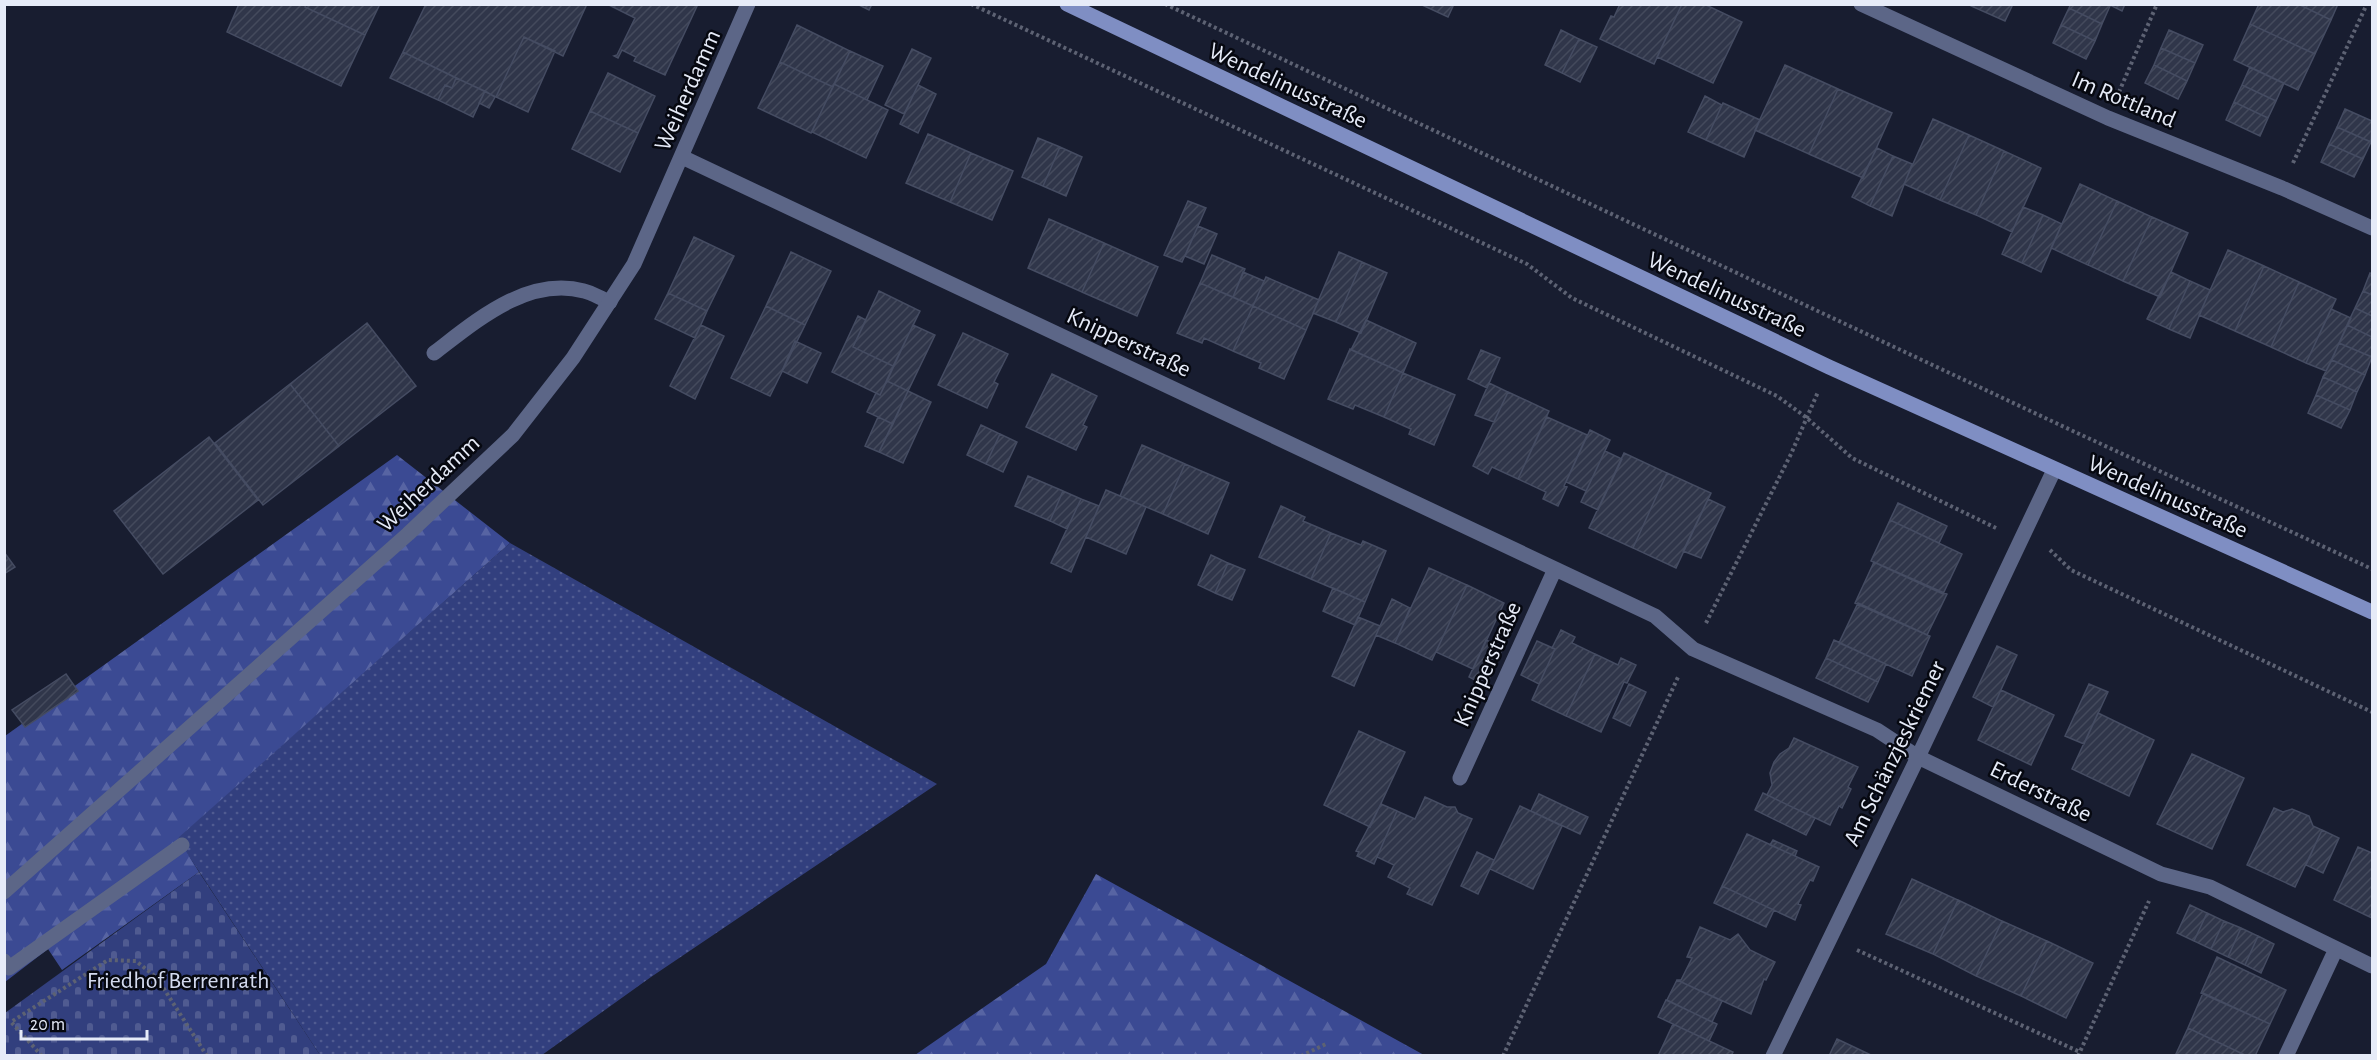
<svg xmlns="http://www.w3.org/2000/svg" width="2377" height="1060" viewBox="0 0 2377 1060" font-family="'Alegreya Sans',sans-serif">
  <style>
    .grass { fill: url(#grass-dots) }
    .forest { fill: url(#forest-firs) }
    .cemetery { fill: url(#cemetery-stones) }
    .building { fill: url(#building-hatch); stroke: #454c62; stroke-width: 1.5 }
    .lines { fill: none; stroke-linecap: round; stroke-linejoin: round }
    .path { stroke: #5d6273; stroke-width: 4; stroke-dasharray: 3 3; stroke-linecap: butt }
    .lane { stroke: #5c6687; stroke-width: 15 }
    .street { stroke: #5c6687; stroke-width: 15 }
    .secondary { stroke: #7f8ec3; stroke-width: 15 }
    .labels { text-anchor: middle; stroke-width: 5; stroke-linejoin: round; paint-order: stroke }
    .street-label { font-size: 24px; fill: #e6ebf8; stroke: #060810 }
    .park-label { font-size: 24px; fill: #d3daef; stroke: #060810 }
  </style>
  <defs>
    <pattern id="grass-dots" width="8" height="8" patternUnits="userSpaceOnUse" patternTransform="scale(1.5)"><rect width="8" height="8" fill="#323f7e"/><path d="M2 2h.1M6 6h.1" fill="none" stroke="#505b91" stroke-width="1.8" stroke-linecap="round"/></pattern>
    <pattern id="forest-firs" width="22" height="20" patternUnits="userSpaceOnUse" patternTransform="scale(1.5)"><rect width="22" height="20" fill="#3b4a93"/><path d="M5 1l3.5 6h-7zM16 11l3.5 6h-7z" fill="#5764a3"/></pattern>
    <pattern id="cemetery-stones" width="16" height="16" patternUnits="userSpaceOnUse" patternTransform="scale(1.5)"><rect width="16" height="16" fill="#323f7e"/><path d="M2 7V4a2 2 0 0 1 4 0v3zM10 15v-3a2 2 0 0 1 4 0v3z" fill="#505b91"/></pattern>
    <pattern id="building-hatch" width="6" height="6" patternUnits="userSpaceOnUse" patternTransform="scale(1.5)"><rect width="6" height="6" fill="#30364a"/><path d="M-1 1l2-2M0 6l6-6M5 7l2-2" fill="none" stroke="#444a5c"/></pattern>
  </defs>
  <rect width="100%" height="100%" fill="#181d30"/>
  <path class="grass" d="M 510,543 L 937,784 L 651,977 L 542,1055 L 320,1055 L 177,838 Z"/>
  <path class="forest" d="M 397,455 L 510,543 L 178,838 L 199,872 L 62,970 L 48,949 L 5,982 L 5,736 Z
    M 1096,874 L 1424,1055 L 915,1055 L 1046,964 Z"/>
  <path class="cemetery" d="M 199,872 L 320,1055 L 5,1055 L 5,1013 Z"/>
  <path class="building" d="M 239,4 L 306,4 L 305,7 L 365,35 L 341,86 L 227,32 Z
    M 380,4 L 365,35 L 305,7 L 306,4 Z
    M 426,4 L 587,4 L 563,56 L 524,37 L 496,97 L 403,52 Z
    M 607,4 L 698,4 L 665,75 L 634,61 L 636,57 L 622,50 L 618,58 L 614,56 L 617,55 L 635,18 Z
    M 857,4 L 872,4 L 869,10 Z
    M 1420,4 L 1454,4 L 1448,17 Z
    M 1620,4 L 1682,4 L 1654,64 L 1600,39 L 1611,16 L 1614,17 Z
    M 1682,4 L 1704,4 L 1742,22 L 1713,83 L 1657,57 Z
    M 1972,4 L 2013,4 L 2005,21 L 1971,6 Z
    M 2071,4 L 2108,4 L 2110,6 L 2102,24 L 2069,8 Z
    M 2108,4 L 2125,4 L 2122,11 Z
    M 2259,4 L 2298,4 L 2331,20 L 2315,54 L 2250,24 Z
    M 2298,4 L 2338,4 L 2331,20 Z
    M 2069,8 L 2102,24 L 2095,41 L 2061,25 Z
    M 2250,24 L 2315,54 L 2298,90 L 2234,60 Z
    M 797,25 L 850,51 L 833,87 L 780,62 Z
    M 2061,25 L 2095,41 L 2086,59 L 2053,43 Z
    M 1561,30 L 1579,39 L 1562,73 L 1545,65 Z
    M 2169,30 L 2203,45 L 2195,63 L 2161,48 Z
    M 524,37 L 555,51 L 528,112 L 496,97 Z
    M 1579,39 L 1597,47 L 1580,82 L 1562,73 Z
    M 2161,48 L 2195,63 L 2187,81 L 2154,65 Z
    M 912,49 L 931,58 L 904,114 L 885,105 Z
    M 850,51 L 883,66 L 867,100 L 834,84 Z
    M 403,52 L 456,78 L 452,88 L 445,85 L 438,100 L 390,78 Z
    M 780,62 L 833,87 L 811,133 L 758,108 Z
    M 1785,65 L 1838,89 L 1809,154 L 1755,130 Z
    M 2154,65 L 2187,81 L 2178,99 L 2145,83 Z
    M 2250,67 L 2284,83 L 2276,101 L 2242,85 Z
    M 608,73 L 655,96 L 638,133 L 590,111 Z
    M 456,78 L 485,91 L 473,117 L 438,100 L 445,85 L 452,88 Z
    M 834,84 L 888,110 L 866,158 L 812,132 Z
    M 918,85 L 936,94 L 918,133 L 900,124 Z
    M 2242,85 L 2276,101 L 2268,118 L 2234,102 Z
    M 1838,89 L 1892,113 L 1863,178 L 1809,154 Z
    M 485,91 L 495,97 L 489,108 L 479,103 Z
    M 1705,96 L 1722,105 L 1706,140 L 1688,132 Z
    M 2234,102 L 2268,118 L 2260,136 L 2226,120 Z
    M 1723,103 L 1760,120 L 1744,157 L 1706,140 Z
    M 2345,109 L 2372,121 L 2371,142 L 2337,127 Z
    M 590,111 L 638,133 L 620,172 L 572,149 Z
    M 1933,119 L 1969,135 L 1940,200 L 1904,184 Z
    M 2337,127 L 2371,142 L 2363,159 L 2329,144 Z
    M 928,134 L 971,153 L 950,202 L 906,183 Z
    M 1969,135 L 2004,151 L 1976,215 L 1940,200 Z
    M 1038,138 L 1060,147 L 1043,186 L 1022,177 Z
    M 2329,144 L 2363,159 L 2354,177 L 2321,162 Z
    M 1060,147 L 1082,157 L 1066,196 L 1043,186 Z
    M 1877,148 L 1893,156 L 1870,206 L 1852,197 Z
    M 2004,151 L 2041,168 L 2012,232 L 1976,215 Z
    M 971,153 L 1013,171 L 992,220 L 950,202 Z
    M 1893,156 L 1912,164 L 1892,216 L 1870,206 Z
    M 2080,184 L 2117,201 L 2088,265 L 2051,248 Z
    M 1188,201 L 1206,208 L 1182,262 L 1164,255 Z
    M 2117,201 L 2152,217 L 2123,281 L 2088,265 Z
    M 2023,207 L 2043,215 L 2022,263 L 2002,254 Z
    M 2043,215 L 2062,224 L 2041,272 L 2022,263 Z
    M 2152,217 L 2188,233 L 2160,297 L 2123,281 Z
    M 1049,219 L 1104,243 L 1082,292 L 1028,268 Z
    M 1198,226 L 1217,234 L 1204,264 L 1185,256 Z
    M 694,237 L 734,256 L 707,311 L 668,293 Z
    M 1104,243 L 1158,267 L 1137,316 L 1082,292 Z
    M 2228,250 L 2264,266 L 2235,331 L 2199,315 Z
    M 791,252 L 831,271 L 805,325 L 766,306 Z
    M 1339,252 L 1362,262 L 1336,322 L 1313,313 Z
    M 1212,255 L 1245,269 L 1233,297 L 1200,283 Z
    M 1362,262 L 1387,273 L 1361,333 L 1336,322 Z
    M 2264,266 L 2299,282 L 2271,347 L 2235,331 Z
    M 1243,272 L 1264,281 L 1253,306 L 1233,297 Z
    M 2171,272 L 2190,281 L 2169,329 L 2147,319 Z
    M 2370,273 L 2372,274 L 2372,295 L 2363,291 Z
    M 1266,277 L 1319,300 L 1306,330 L 1253,306 Z
    M 2190,281 L 2210,290 L 2190,338 L 2169,329 Z
    M 2299,282 L 2336,299 L 2306,363 L 2271,347 Z
    M 1200,283 L 1253,306 L 1233,351 L 1204,338 L 1202,343 L 1177,333 Z
    M 879,291 L 920,311 L 893,366 L 853,347 Z
    M 2363,291 L 2372,295 L 2372,316 L 2355,308 Z
    M 668,293 L 707,311 L 695,338 L 655,319 Z
    M 766,306 L 805,325 L 770,396 L 731,378 Z
    M 1253,306 L 1306,330 L 1284,379 L 1259,368 L 1261,363 L 1233,351 Z
    M 2355,308 L 2372,316 L 2372,337 L 2347,325 Z
    M 2331,309 L 2351,318 L 2326,371 L 2306,363 Z
    M 858,316 L 866,320 L 853,347 L 893,366 L 880,395 L 832,372 Z
    M 1366,320 L 1416,343 L 1403,373 L 1351,350 Z
    M 367,323 L 416,386 L 339,446 L 290,384 Z
    M 701,325 L 724,336 L 695,399 L 670,386 Z
    M 913,325 L 935,335 L 908,391 L 887,381 Z
    M 2347,325 L 2372,337 L 2372,357 L 2339,343 Z
    M 963,333 L 1008,354 L 994,382 L 998,384 L 987,408 L 938,385 Z
    M 795,341 L 821,353 L 807,383 L 782,371 Z
    M 2339,343 L 2372,357 L 2365,375 L 2332,360 Z
    M 1350,349 L 1403,373 L 1384,417 L 1355,405 L 1353,409 L 1328,399 Z
    M 1481,350 L 1500,358 L 1487,388 L 1468,379 Z
    M 2332,360 L 2365,375 L 2357,392 L 2323,377 Z
    M 1403,373 L 1455,395 L 1434,445 L 1409,434 L 1411,429 L 1384,417 Z
    M 1052,374 L 1097,396 L 1083,425 L 1087,427 L 1076,450 L 1026,427 Z
    M 2323,377 L 2357,392 L 2350,410 L 2316,395 Z
    M 887,381 L 908,391 L 893,424 L 867,412 L 876,393 L 880,395 Z
    M 1489,383 L 1508,392 L 1494,422 L 1475,415 Z
    M 290,384 L 339,446 L 263,505 L 215,443 Z
    M 908,391 L 931,402 L 903,463 L 879,452 Z
    M 1508,392 L 1549,411 L 1518,479 L 1492,467 L 1488,474 L 1473,466 Z
    M 2316,395 L 2350,410 L 2341,428 L 2308,413 Z
    M 878,417 L 893,424 L 879,452 L 865,446 Z
    M 1547,417 L 1587,435 L 1564,486 L 1567,487 L 1558,506 L 1543,499 L 1546,492 L 1518,479 Z
    M 981,425 L 1000,434 L 986,464 L 967,455 Z
    M 1590,430 L 1610,440 L 1586,491 L 1566,482 Z
    M 1000,434 L 1017,442 L 1003,472 L 986,464 Z
    M 209,437 L 258,500 L 163,574 L 114,511 Z
    M 1142,445 L 1185,464 L 1163,514 L 1120,496 Z
    M 1605,451 L 1622,459 L 1598,510 L 1581,502 Z
    M 1624,453 L 1667,473 L 1633,548 L 1589,528 Z
    M 1185,464 L 1229,483 L 1208,534 L 1163,514 Z
    M 1667,473 L 1711,493 L 1676,568 L 1633,548 Z
    M 1028,476 L 1063,491 L 1050,521 L 1015,506 Z
    M 1106,490 L 1146,507 L 1126,554 L 1086,537 Z
    M 1063,491 L 1081,499 L 1067,529 L 1050,521 Z
    M 1081,499 L 1099,506 L 1071,572 L 1051,563 Z
    M 1708,499 L 1725,507 L 1701,558 L 1683,551 Z
    M 1898,503 L 1947,526 L 1939,543 L 1890,520 Z
    M 1281,506 L 1305,517 L 1303,521 L 1331,533 L 1311,579 L 1259,557 Z
    M 1890,520 L 1962,554 L 1943,594 L 1871,561 Z
    M 1331,533 L 1361,545 L 1363,541 L 1386,551 L 1365,602 L 1311,579 Z
    M 4,552 L 15,567 L 4,574 Z
    M 1211,555 L 1228,563 L 1215,593 L 1198,585 Z
    M 1874,562 L 1947,594 L 1927,635 L 1855,603 Z
    M 1228,563 L 1245,570 L 1232,600 L 1215,593 Z
    M 1429,568 L 1467,585 L 1432,660 L 1395,643 Z
    M 1467,585 L 1504,603 L 1473,669 L 1436,652 Z
    M 1333,588 L 1365,602 L 1355,625 L 1323,611 Z
    M 1392,599 L 1410,608 L 1395,643 L 1376,635 Z
    M 1858,603 L 1930,636 L 1912,676 L 1839,643 Z
    M 1358,617 L 1380,626 L 1354,686 L 1332,676 Z
    M 1561,630 L 1575,637 L 1572,643 L 1595,654 L 1566,716 L 1532,700 L 1555,649 L 1552,648 Z
    M 1486,640 L 1503,648 L 1486,686 L 1469,677 Z
    M 1834,640 L 1886,664 L 1878,682 L 1826,658 Z
    M 1537,641 L 1555,649 L 1539,684 L 1521,675 Z
    M 1997,646 L 2017,655 L 1993,707 L 1973,697 Z
    M 1595,654 L 1618,665 L 1621,658 L 1636,665 L 1627,683 L 1624,682 L 1601,732 L 1566,716 Z
    M 1826,658 L 1878,682 L 1868,702 L 1816,678 Z
    M 66,674 L 78,691 L 25,727 L 12,710 Z
    M 1629,684 L 1646,692 L 1630,726 L 1613,718 Z
    M 2089,684 L 2108,692 L 2084,744 L 2065,736 Z
    M 2001,690 L 2054,715 L 2031,765 L 1978,740 Z
    M 2098,713 L 2154,740 L 2129,796 L 2072,769 Z
    M 1359,731 L 1405,752 L 1370,827 L 1324,805 Z
    M 1794,738 L 1858,767 L 1848,787 L 1851,789 L 1842,808 L 1839,806 L 1830,825 L 1767,795 L 1772,785 L 1770,773 L 1774,762 L 1780,754 L 1789,748 Z
    M 2192,754 L 2244,778 L 2212,849 L 2157,824 Z
    M 1763,793 L 1815,818 L 1806,835 L 1755,810 Z
    M 1539,794 L 1588,817 L 1580,834 L 1531,811 Z
    M 1425,797 L 1447,807 L 1455,807 L 1458,813 L 1472,819 L 1432,905 L 1407,894 L 1410,888 L 1388,877 L 1394,865 L 1377,857 L 1397,811 L 1415,819 Z
    M 1381,804 L 1397,811 L 1374,864 L 1357,856 L 1359,852 L 1356,851 Z
    M 1520,806 L 1562,826 L 1533,889 L 1490,869 Z
    M 2274,808 L 2283,812 L 2292,809 L 2309,816 L 2313,826 L 2322,830 L 2295,887 L 2247,865 Z
    M 2322,830 L 2339,838 L 2323,873 L 2306,865 Z
    M 1747,834 L 1819,867 L 1813,881 L 1810,880 L 1798,904 L 1801,905 L 1795,920 L 1722,886 Z
    M 1773,840 L 1797,851 L 1795,856 L 1770,845 Z
    M 2358,847 L 2372,853 L 2372,918 L 2334,900 Z
    M 1477,852 L 1494,860 L 1478,894 L 1461,886 Z
    M 1912,879 L 1958,900 L 1933,954 L 1886,934 Z
    M 1722,886 L 1774,910 L 1766,927 L 1714,903 Z
    M 1958,900 L 2002,921 L 1976,976 L 1933,954 Z
    M 2190,905 L 2207,913 L 2194,941 L 2177,933 Z
    M 2207,913 L 2224,921 L 2211,949 L 2194,941 Z
    M 2002,921 L 2047,941 L 2021,996 L 1976,976 Z
    M 2224,921 L 2241,928 L 2228,957 L 2211,949 Z
    M 1700,927 L 1730,940 L 1738,934 L 1750,950 L 1775,962 L 1766,980 L 1764,979 L 1751,1014 L 1677,980 L 1681,980 L 1692,958 L 1687,957 Z
    M 2241,928 L 2258,936 L 2245,965 L 2228,957 Z
    M 2258,936 L 2274,944 L 2261,973 L 2245,965 Z
    M 2047,941 L 2093,963 L 2066,1018 L 2021,996 Z
    M 2217,957 L 2286,990 L 2270,1024 L 2201,993 Z
    M 1677,980 L 1722,1001 L 1712,1022 L 1667,1000 Z
    M 2203,993 L 2270,1024 L 2255,1056 L 2247,1056 L 2188,1028 Z
    M 1666,1000 L 1717,1024 L 1709,1041 L 1658,1017 Z
    M 1673,1024 L 1733,1052 L 1731,1056 L 1658,1056 Z
    M 2188,1028 L 2247,1056 L 2175,1056 Z
    M 1837,1039 L 1873,1056 L 1829,1056 Z"/>
  <g class="lines">
    <path class="path" d="M 971,4 L 1527,264 L 1572,298 L 1777,396 L 1807,418 L 1852,458 L 1996,528
      M 1165,4 L 2075,432 L 2372,569
      M 2119,92 L 2157,4
      M 2293,163 L 2367,4
      M 2050,550 L 2071,570 L 2372,712
      M 1706,623 L 1791,454 L 1818,392
      M 1857,950 L 2080,1052
      M 42,1056 L 11,1022 L 108,960 L 136,961 L 157,978 L 207,1056
      M 1301,1056 L 1326,1044
      M 1503,1056 L 1679,675
      M 2078,1056 L 2149,901"/>
    <path class="lane" d="M 434,353 C 476,321 527,276 584,291 C 593,293 601,299 610,302
      M 4,961 L 9,968 L 182,845"/>
    <path class="street" d="M 1861,4 L 2108,118 L 2282,188 L 2372,228
      M 682,157 L 1655,616 L 1693,649 L 1877,730 L 1918,757 L 2161,874 L 2210,887 L 2372,966
      M 1460,778 L 1555,569
      M 4,892 L 408,534 L 513,435 L 573,358 L 634,264 L 748,4
      M 1773,1056 L 1918,757 L 2054,470
      M 2286,1056 L 2336,949"/>
    <path class="secondary" d="M 1067,4 L 1829,367 L 2372,612"/>
  </g>
  <g class="labels">
    <g class="street-label">
      <text transform="translate(1288 85) rotate(25)" y="8">Wendelinusstraße</text>
      <text transform="translate(687 90) rotate(-66)" y="8">Weiherdamm</text>
      <text transform="translate(2124 99) rotate(23)" y="8">Im Rottland</text>
      <text transform="translate(1727 294) rotate(25)" y="8">Wendelinusstraße</text>
      <text transform="translate(1129 342) rotate(25)" y="8">Knipperstraße</text>
      <text transform="translate(428 483) rotate(-43)" y="8">Weiherdamm</text>
      <text transform="translate(2168 496) rotate(24)" y="8">Wendelinusstraße</text>
      <text transform="translate(1487 664) rotate(-66)" y="8">Knipperstraße</text>
      <text transform="translate(1894 753) rotate(-64)" y="8">Am Schänzjeskriemer</text>
      <text transform="translate(2041 791) rotate(26)" y="8">Erderstraße</text>
    </g>
    <g class="park-label">
      <text x="178" y="988">Friedhof Berrenrath</text>
    </g>
  </g>
  <rect width="2377" height="1060" fill="none" stroke="#e6ebf8" stroke-width="12"/>
  <path d="M21 1030v9h126v-9" fill="none" stroke="#e6ebf8" stroke-width="3"/>
  <text x="30" y="1030" font-size="18" fill="#e6ebf8" stroke="#060810" stroke-width="4.5" paint-order="stroke">20 m</text>
</svg>
